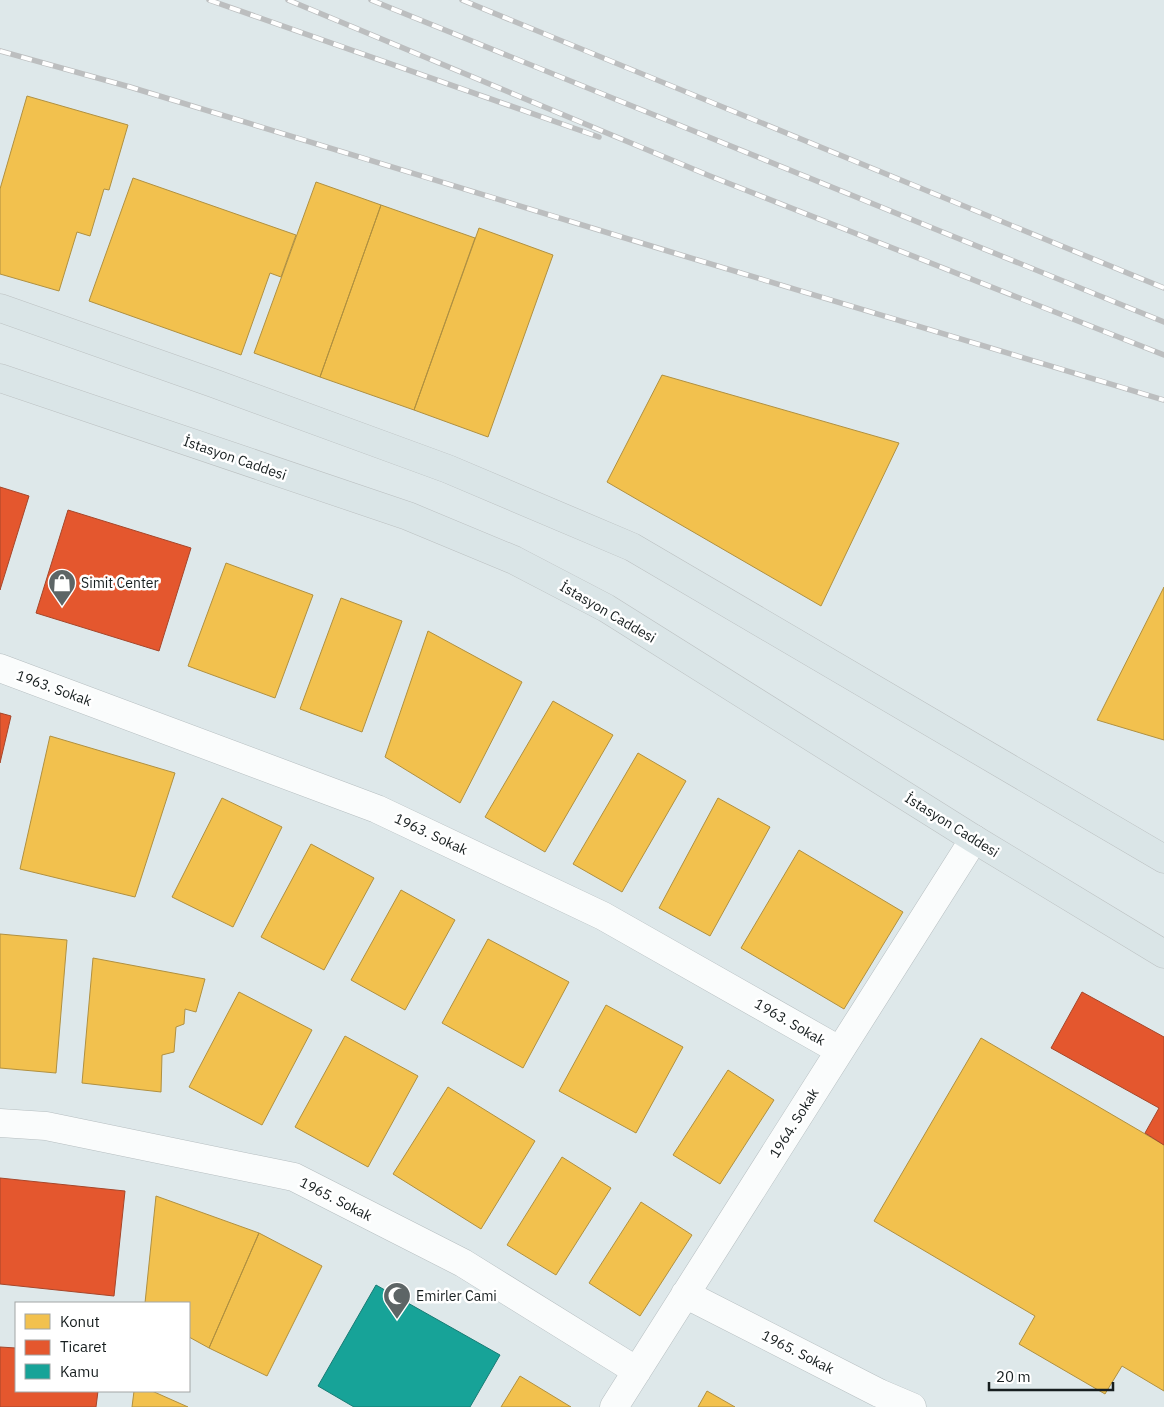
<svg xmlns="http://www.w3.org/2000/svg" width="1164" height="1407" viewBox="0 0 1164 1407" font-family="'IBM Plex Sans',sans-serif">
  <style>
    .homes { fill: #f2c14e; stroke: #b09040 }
    .shops { fill: #e4572e; stroke: #a6462a }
    .public { fill: #17a398; stroke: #177b74 }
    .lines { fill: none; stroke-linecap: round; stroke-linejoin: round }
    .street-casing { stroke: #b6bec0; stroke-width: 29 }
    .primary-casing { stroke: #bcc1c2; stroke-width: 29 }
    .street { stroke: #fafcfc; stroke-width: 28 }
    .primary { stroke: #dae5e7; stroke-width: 28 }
    .rail-casing { stroke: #bcbebf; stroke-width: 5.5 }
    .rail { stroke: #fff; stroke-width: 4; stroke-dasharray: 11; stroke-linecap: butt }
    .labels { text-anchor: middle; stroke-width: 5; stroke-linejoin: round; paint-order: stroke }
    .street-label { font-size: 14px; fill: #171e1f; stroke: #fff }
    .poi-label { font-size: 14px; fill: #171e1f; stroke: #fff; text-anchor: start }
  </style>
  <rect width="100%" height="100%" fill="#dee8ea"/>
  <path class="homes" d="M 27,96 L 128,125 L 109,190 L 104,189 L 90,236 L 77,232 L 59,291 L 0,274 L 0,189 Z
    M 133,178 L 296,235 L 281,277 L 270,273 L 241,355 L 89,301 Z
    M 316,182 L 381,205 L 320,377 L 254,353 Z
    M 381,205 L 475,238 L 414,410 L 320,377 Z
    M 479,228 L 553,255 L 488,437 L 414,410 Z
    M 662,375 L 899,443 L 821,606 L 607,482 Z
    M 226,563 L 313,595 L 275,698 L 188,666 Z
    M 1164,587 L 1164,740 L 1097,720 Z
    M 341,598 L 402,621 L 362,732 L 300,709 Z
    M 428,631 L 522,682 L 460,803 L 385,757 Z
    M 553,701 L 613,735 L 545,852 L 485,817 Z
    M 50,736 L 175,773 L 135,897 L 20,869 Z
    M 638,753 L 686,781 L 622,892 L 573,864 Z
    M 222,798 L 282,827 L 233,927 L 172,897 Z
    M 718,798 L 770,827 L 710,936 L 659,908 Z
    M 311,844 L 374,878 L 324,970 L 261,937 Z
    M 799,850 L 903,912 L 844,1009 L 741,948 Z
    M 401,890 L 455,920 L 405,1010 L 351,980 Z
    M 0,934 L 67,940 L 56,1073 L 0,1068 Z
    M 488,939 L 569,982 L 523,1068 L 442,1023 Z
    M 93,958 L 205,979 L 196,1012 L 185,1009 L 184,1024 L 176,1027 L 174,1052 L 162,1055 L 161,1092 L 82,1083 Z
    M 239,992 L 312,1030 L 262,1125 L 189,1087 Z
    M 606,1005 L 683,1047 L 636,1133 L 559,1091 Z
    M 345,1036 L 418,1076 L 368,1167 L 295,1127 Z
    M 981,1038 L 1164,1145 L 1164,1391 L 1122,1366 L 1105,1394 L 1019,1344 L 1035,1316 L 874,1221 Z
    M 728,1070 L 774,1100 L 720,1184 L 673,1155 Z
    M 448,1087 L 535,1141 L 481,1229 L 393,1174 Z
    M 562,1157 L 611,1188 L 556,1275 L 507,1245 Z
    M 156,1196 L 259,1233 L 209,1348 L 189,1337 L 189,1303 L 145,1303 Z
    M 641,1202 L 692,1235 L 640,1316 L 589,1283 Z
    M 259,1233 L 322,1266 L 267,1376 L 209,1348 Z
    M 520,1376 L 571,1407 L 501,1407 Z
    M 134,1391 L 152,1391 L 188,1407 L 132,1407 Z
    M 707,1391 L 735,1407 L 698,1407 Z"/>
  <path class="shops" d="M 0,487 L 29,496 L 0,590 Z
    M 68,510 L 191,548 L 159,651 L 36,613 Z
    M 0,713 L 11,716 L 0,763 Z
    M 1082,992 L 1164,1037 L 1164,1145 L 1145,1133 L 1159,1108 L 1051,1048 Z
    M 0,1178 L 125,1191 L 114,1296 L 0,1284 Z
    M 0,1347 L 16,1348 L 16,1391 L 98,1391 L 96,1407 L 0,1407 Z"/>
  <path class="public" d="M 376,1285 L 500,1355 L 470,1407 L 354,1407 L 318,1386 Z"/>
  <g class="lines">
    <defs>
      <path id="street" d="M 0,668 L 377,809 L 603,916 L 839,1050
        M 0,1123 L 46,1126 L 294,1177 L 463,1263 L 637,1371
        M 685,1294 L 879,1393 L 912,1407
        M 614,1407 L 974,839"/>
      <path id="primary" d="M 0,308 L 213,383 L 448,469 L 632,547 L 1164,859
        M 0,378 L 408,516 L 514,560 L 606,608 L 974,839 L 1164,954"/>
    </defs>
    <use href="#street" class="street-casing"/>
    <use href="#primary" class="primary-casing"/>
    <use href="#street" class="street"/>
    <use href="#primary" class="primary"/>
    <defs>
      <path id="rail" d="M 209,0 L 599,137
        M 288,0 L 710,176 L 1164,355
        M 371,0 L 1164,322
        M 462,0 L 1164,288
        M 0,51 L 130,87 L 671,252 L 1164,400"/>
    </defs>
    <use href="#rail" class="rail-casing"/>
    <use href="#rail" class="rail"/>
  </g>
  <defs>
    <symbol id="shop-pin" viewBox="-11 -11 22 30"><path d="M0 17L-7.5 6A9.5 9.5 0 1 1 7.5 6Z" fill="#5d6566" stroke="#fff"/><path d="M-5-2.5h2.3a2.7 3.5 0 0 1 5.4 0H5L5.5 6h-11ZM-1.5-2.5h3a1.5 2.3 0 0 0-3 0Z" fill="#fff"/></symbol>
    <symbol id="mosque-pin" viewBox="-11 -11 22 30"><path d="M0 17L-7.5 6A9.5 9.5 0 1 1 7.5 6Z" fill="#5d6566" stroke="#fff"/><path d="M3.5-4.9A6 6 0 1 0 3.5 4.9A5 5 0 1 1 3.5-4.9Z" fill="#fff"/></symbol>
  </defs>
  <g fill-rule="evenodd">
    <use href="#shop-pin" x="46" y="567" width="32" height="43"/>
    <use href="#mosque-pin" x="381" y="1280" width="32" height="43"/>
  </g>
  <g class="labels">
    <g class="street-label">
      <text transform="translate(235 458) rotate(19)" y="5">İstasyon Caddesi</text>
      <text transform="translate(608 612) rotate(30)" y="5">İstasyon Caddesi</text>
      <text transform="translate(54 688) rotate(20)" y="5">1963. Sokak</text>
      <text transform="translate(952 825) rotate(32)" y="5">İstasyon Caddesi</text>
      <text transform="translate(431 834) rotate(25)" y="5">1963. Sokak</text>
      <text transform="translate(790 1022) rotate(30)" y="5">1963. Sokak</text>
      <text transform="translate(794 1123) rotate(-58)" y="5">1964. Sokak</text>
      <text transform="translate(336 1199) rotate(27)" y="5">1965. Sokak</text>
      <text transform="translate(798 1352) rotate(27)" y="5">1965. Sokak</text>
    </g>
    <g class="poi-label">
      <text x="81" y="588">Simit Center</text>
      <text x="416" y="1301">Emirler Cami</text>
    </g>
  </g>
  <rect x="15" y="1302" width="175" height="90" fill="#ffffff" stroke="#a2a5a5"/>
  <rect x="25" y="1314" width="25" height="15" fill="#f2c14e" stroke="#a2a5a5"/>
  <text x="60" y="1327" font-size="15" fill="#171e1f">Konut</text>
  <rect x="25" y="1340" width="25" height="15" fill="#e4572e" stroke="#a2a5a5"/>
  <text x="60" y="1352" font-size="15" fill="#171e1f">Ticaret</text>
  <rect x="25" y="1364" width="25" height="15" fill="#17a398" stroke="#a2a5a5"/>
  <text x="60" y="1377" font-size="15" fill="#171e1f">Kamu</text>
  <path d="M989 1382v8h124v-8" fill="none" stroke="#171e1f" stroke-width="2.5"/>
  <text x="996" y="1382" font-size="15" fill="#171e1f" stroke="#ffffff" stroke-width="4" paint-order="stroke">20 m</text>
</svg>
